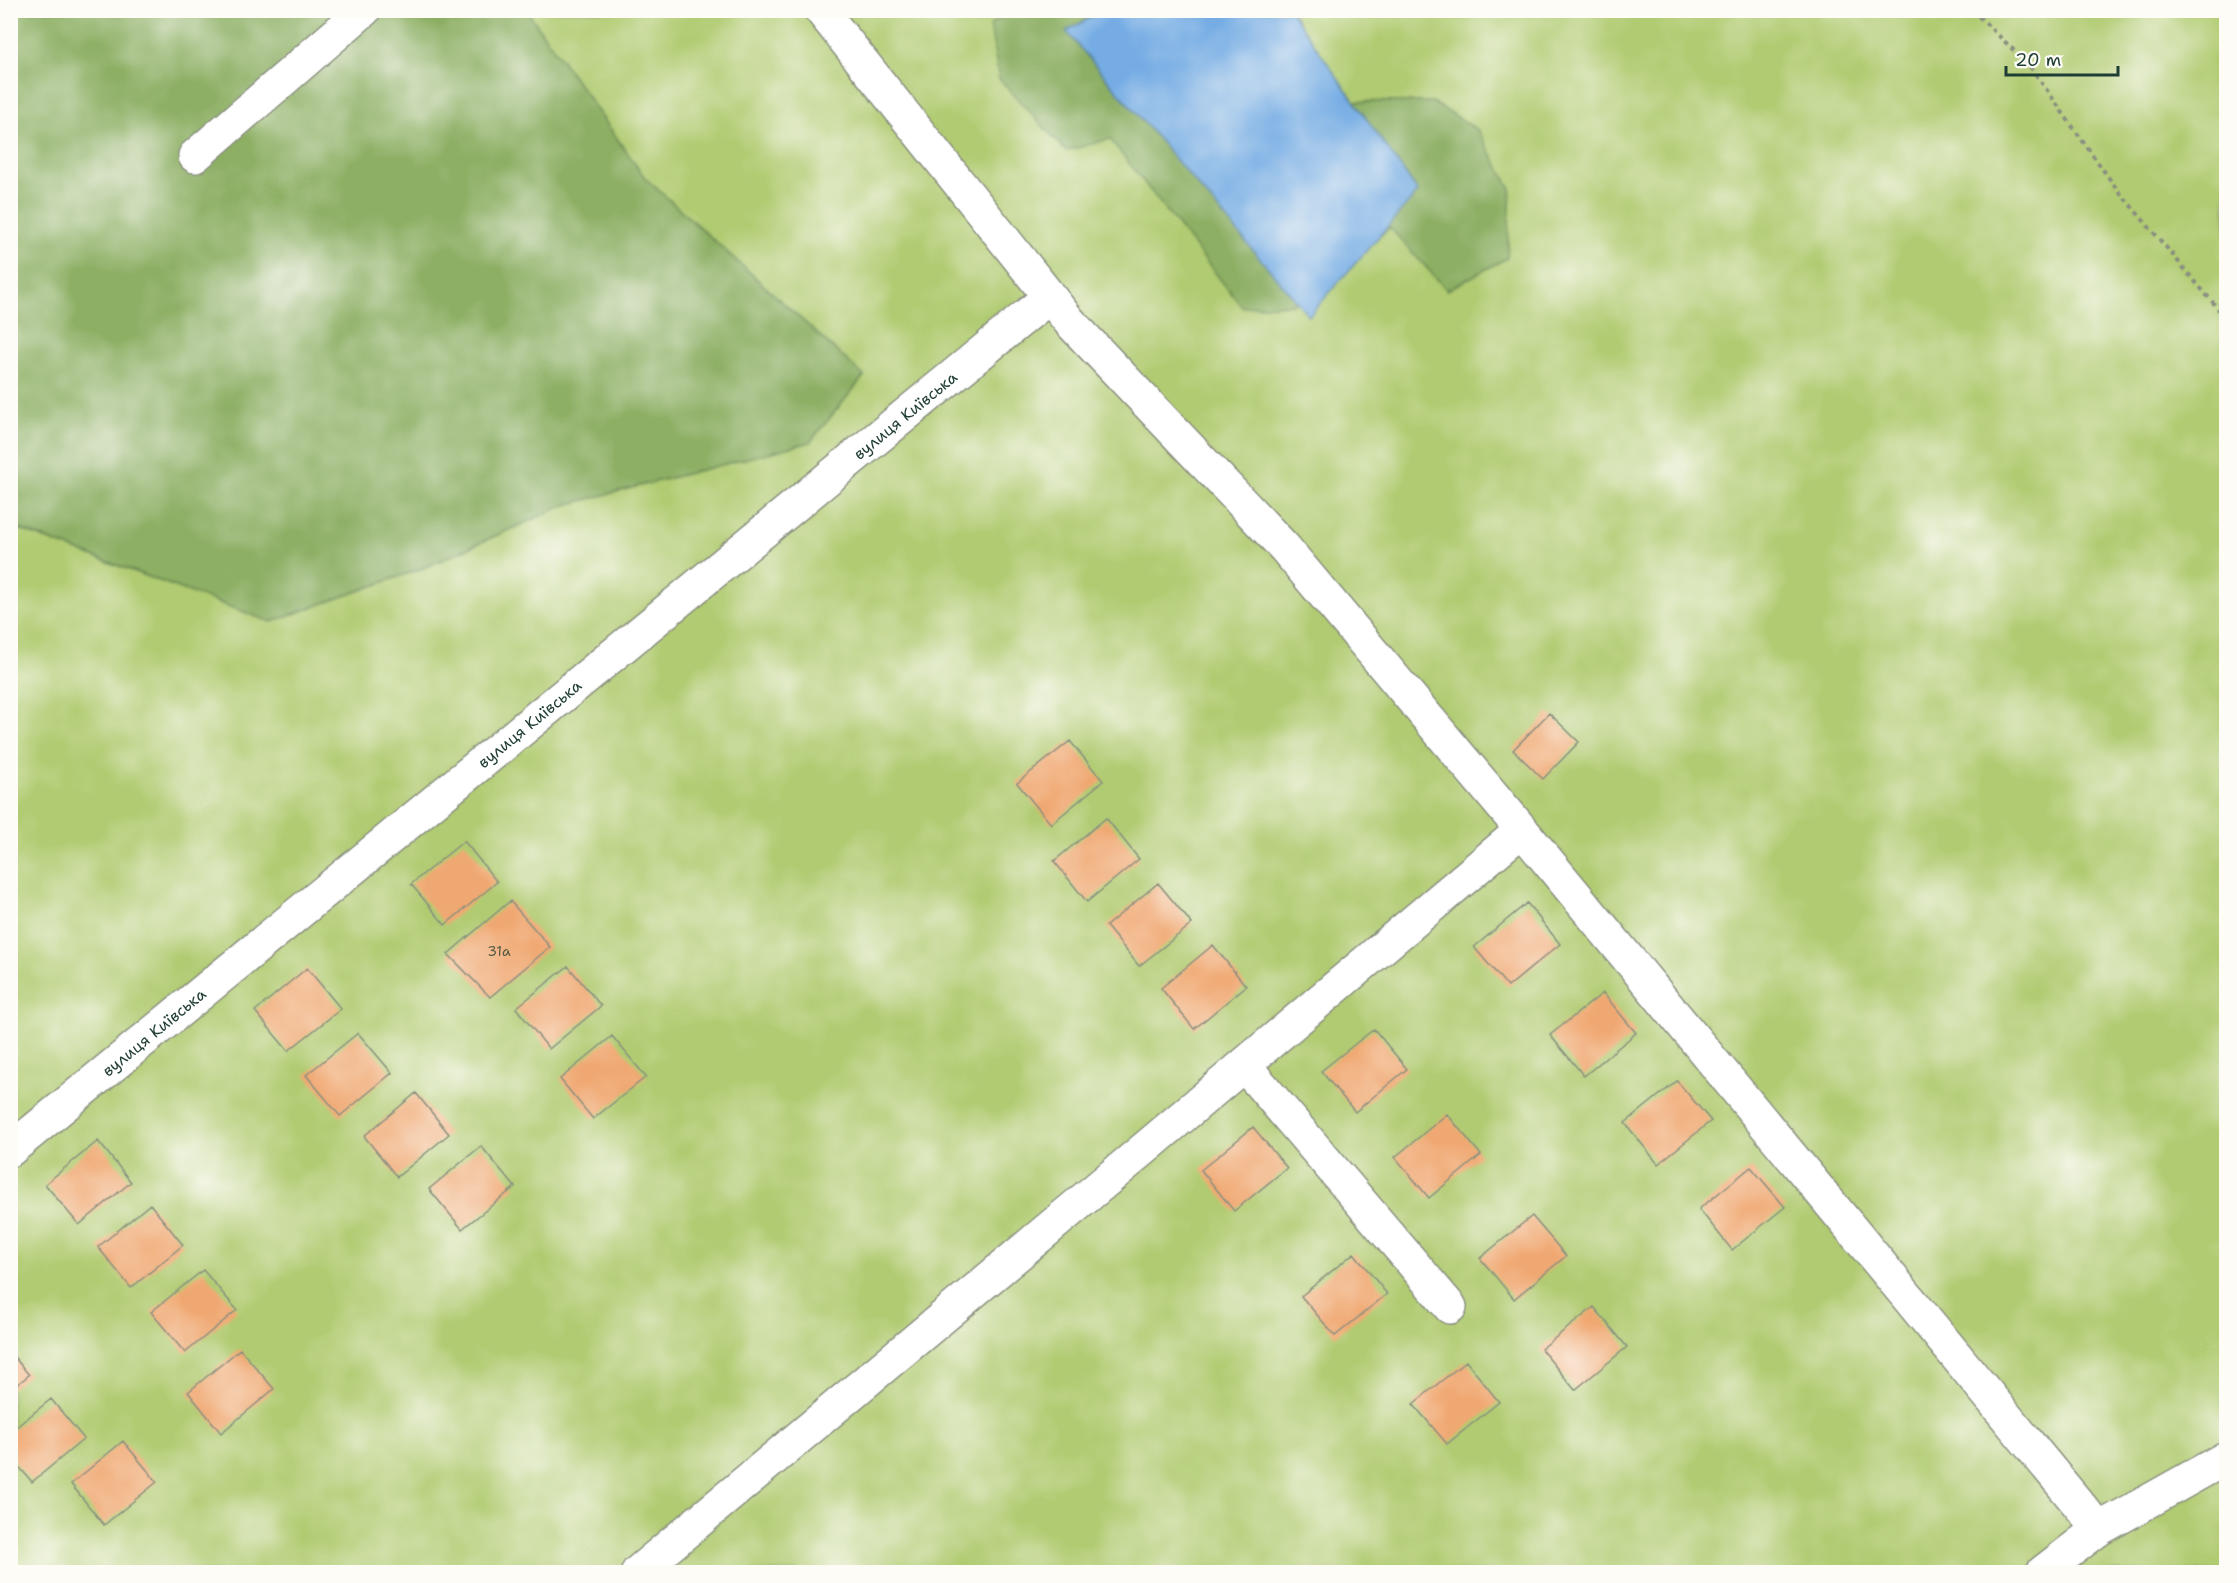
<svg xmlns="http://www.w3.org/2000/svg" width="2237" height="1583" viewBox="0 0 2237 1583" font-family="'Shantell Sans',sans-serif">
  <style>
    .green { fill: #b0cb71; stroke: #688452; stroke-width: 1.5 }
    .forest { fill: #8caf63; stroke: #56764c; stroke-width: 1.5 }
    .water { fill: #75ace4; stroke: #4a748c; stroke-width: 1.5 }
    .building { fill: #f0a872 }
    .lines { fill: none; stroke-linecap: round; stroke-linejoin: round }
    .street-casing { stroke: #8a907f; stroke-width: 36 }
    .secondary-casing { stroke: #8a907f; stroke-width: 36 }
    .path { stroke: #8a907f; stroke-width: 4; stroke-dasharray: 4.5 4.5; stroke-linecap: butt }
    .street { stroke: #fff; stroke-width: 33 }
    .secondary { stroke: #fff; stroke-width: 33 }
    .labels { text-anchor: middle; stroke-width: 5; stroke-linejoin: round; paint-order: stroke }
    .number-label { font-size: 14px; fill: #535844 }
    .street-label { font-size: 16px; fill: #1f3d34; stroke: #fdfcf7 }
  </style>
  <rect width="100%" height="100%" fill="#fdfcf7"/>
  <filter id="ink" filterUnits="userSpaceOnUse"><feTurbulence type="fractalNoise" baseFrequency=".0167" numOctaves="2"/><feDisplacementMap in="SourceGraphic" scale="12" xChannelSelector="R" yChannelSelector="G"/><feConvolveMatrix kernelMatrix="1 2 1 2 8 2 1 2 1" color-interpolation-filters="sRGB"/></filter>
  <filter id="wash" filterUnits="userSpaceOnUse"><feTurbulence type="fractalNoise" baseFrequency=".008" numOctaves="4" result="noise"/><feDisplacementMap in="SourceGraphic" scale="24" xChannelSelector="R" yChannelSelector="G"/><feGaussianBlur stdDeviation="1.35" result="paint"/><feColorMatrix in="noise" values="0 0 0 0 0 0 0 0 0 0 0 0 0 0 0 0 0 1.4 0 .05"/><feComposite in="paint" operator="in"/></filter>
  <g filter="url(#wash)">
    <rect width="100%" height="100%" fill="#f4e3ca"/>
    <path class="green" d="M 527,11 L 2226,11 L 2226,1572 L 11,1572 L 10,526 L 271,622 L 423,568 L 565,505 L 810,442 L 864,376 L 645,178 Z"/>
    <path class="forest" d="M 10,11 L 527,11 L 645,178 L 864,376 L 810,442 L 565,505 L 423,568 L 271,622 L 11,526 Z
      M 1011,11 L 1247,11 L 1309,101 L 1432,102 L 1478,130 L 1511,189 L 1507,258 L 1447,290 L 1390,228 L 1293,304 L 1242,307 L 1110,139 L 1066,151 L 999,79 L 990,25 Z"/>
    <path class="water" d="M 1104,10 L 1291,11 L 1418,192 L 1309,316 L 1066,31 Z"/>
    <g id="blocks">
      <path class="building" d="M 1549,713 L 1579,742 L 1543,779 L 1513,750 Z
        M 1070,741 L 1103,781 L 1051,824 L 1017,783 Z
        M 1106,818 L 1139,859 L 1087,902 L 1054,861 Z
        M 464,841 L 497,882 L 445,925 L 411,884 Z
        M 1158,883 L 1192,924 L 1139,966 L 1106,926 Z
        M 510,901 L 550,947 L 490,997 L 448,954 Z
        M 1527,903 L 1560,944 L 1508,987 L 1474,947 Z
        M 1213,945 L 1246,986 L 1194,1029 L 1161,988 Z
        M 568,966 L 601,1006 L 549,1049 L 516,1008 Z
        M 307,968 L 341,1009 L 288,1051 L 255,1011 Z
        M 1603,993 L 1636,1033 L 1584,1076 L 1550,1035 Z
        M 1374,1029 L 1407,1069 L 1355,1112 L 1321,1071 Z
        M 358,1033 L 392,1073 L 340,1116 L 306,1075 Z
        M 612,1036 L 646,1077 L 593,1119 L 560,1079 Z
        M 1677,1081 L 1711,1121 L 1658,1164 L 1625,1123 Z
        M 416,1093 L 449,1134 L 397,1177 L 364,1136 Z
        M 1447,1114 L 1481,1155 L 1429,1198 L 1395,1157 Z
        M 1253,1127 L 1287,1168 L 1234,1211 L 1201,1170 Z
        M 98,1141 L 131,1182 L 79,1225 L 45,1184 Z
        M 481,1146 L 515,1187 L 462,1229 L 429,1189 Z
        M 1751,1167 L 1785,1207 L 1732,1250 L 1699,1209 Z
        M 150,1204 L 183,1245 L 131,1288 L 98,1247 Z
        M 1532,1216 L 1566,1256 L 1514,1299 L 1480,1258 Z
        M 1354,1253 L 1387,1294 L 1335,1336 L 1301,1296 Z
        M 203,1270 L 237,1310 L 185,1353 L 151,1312 Z
        M 1594,1307 L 1627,1347 L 1575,1390 L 1541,1349 Z
        M 240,1349 L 274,1389 L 221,1433 L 188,1392 Z
        M 10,1352 L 29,1375 L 10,1390 Z
        M 1466,1361 L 1499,1402 L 1447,1444 L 1413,1404 Z
        M 51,1399 L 84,1439 L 32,1482 L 10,1456 L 10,1432 Z
        M 123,1441 L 157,1482 L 104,1525 L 71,1484 Z"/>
    </g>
  </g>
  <g filter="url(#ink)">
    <use href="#blocks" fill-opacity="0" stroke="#8a907f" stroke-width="1.5"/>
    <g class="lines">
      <defs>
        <g id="street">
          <path d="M 195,156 L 364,10"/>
          <path d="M 1244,1065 L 1450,1307"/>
          <path id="s1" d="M 10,1150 L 1049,297"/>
          <path d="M 638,1572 L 1150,1144 L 1522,830"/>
          <path d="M 2043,1572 L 2099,1529"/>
        </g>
        <path id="secondary" d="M 821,10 L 1069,321 L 1284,547 L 1522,830 L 2099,1529 L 2226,1458"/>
      </defs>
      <use href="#street" class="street-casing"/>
      <use href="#secondary" class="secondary-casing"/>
      <path class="path" d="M 1972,10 L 2029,65 L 2116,188 L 2226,318
        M 2220,10 L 2226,22"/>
      <use href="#street" class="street"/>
      <use href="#secondary" class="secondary"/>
    </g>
  </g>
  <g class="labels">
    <g class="number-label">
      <text x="499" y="956">31а</text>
    </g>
    <g class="street-label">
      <text dy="6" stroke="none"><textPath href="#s1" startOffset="1158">вулиця Київська</textPath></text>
      <text dy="6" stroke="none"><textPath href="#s1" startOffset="672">вулиця Київська</textPath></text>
      <text dy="6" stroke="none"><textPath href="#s1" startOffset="186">вулиця Київська</textPath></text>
    </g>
  </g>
  <rect width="2237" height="1583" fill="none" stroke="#fdfcf7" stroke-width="36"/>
  <path d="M2006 66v9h112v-9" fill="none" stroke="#1f3d34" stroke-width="3"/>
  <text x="2015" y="66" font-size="18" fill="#1f3d34" stroke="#fdfcf7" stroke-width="4.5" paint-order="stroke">20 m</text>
</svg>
